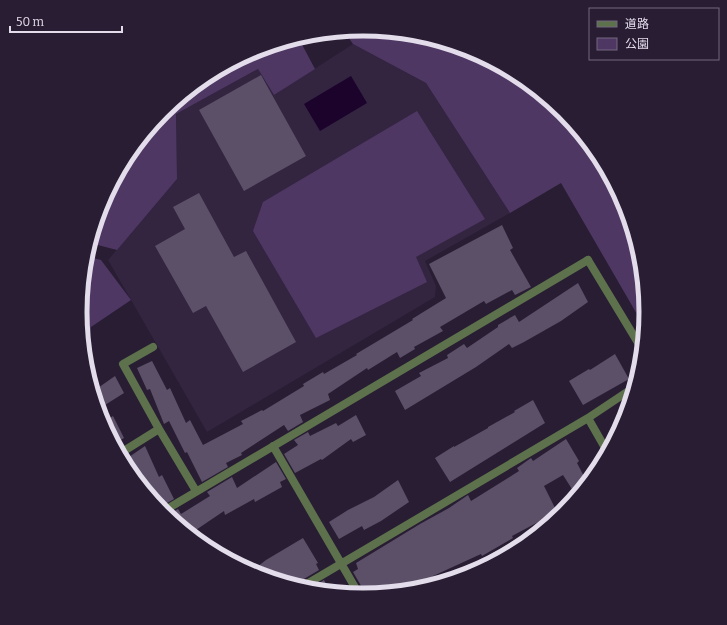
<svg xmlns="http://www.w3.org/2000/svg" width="727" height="625" viewBox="0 0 727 625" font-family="Bitter,'Noto Sans JP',serif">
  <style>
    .built { fill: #332440 }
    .green { fill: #4f3764 }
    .water { fill: #1b032c }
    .building { fill: #5c5069 }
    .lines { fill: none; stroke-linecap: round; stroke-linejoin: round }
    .minor { stroke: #5d724c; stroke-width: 8 }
    .tertiary { stroke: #5d724c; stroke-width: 8 }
    .rim { fill: none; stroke: #e3dceb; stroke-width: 5 }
  </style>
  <rect width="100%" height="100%" fill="#281d33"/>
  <path class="built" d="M 353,44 L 426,83 L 510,213 L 425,261 L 436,286 L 435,297 L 207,432 L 108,260 L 177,179 L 176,114 L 258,69 L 274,95 Z"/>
  <path class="green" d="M 364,29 L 419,34 L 472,51 L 521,77 L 564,112 L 599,155 L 626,204 L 642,257 L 647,313 L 645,328 L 561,183 L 510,213 L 426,83 L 353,44 L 344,31 Z
    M 298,37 L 315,69 L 274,95 L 258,69 L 176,114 L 177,179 L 117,250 L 90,243 L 102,204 L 128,155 L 163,112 L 206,77 L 255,50 Z
    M 417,111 L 485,219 L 416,257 L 427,282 L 316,338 L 253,231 L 263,202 Z
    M 86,256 L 101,260 L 131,300 L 91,327 L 86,370 L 80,312 Z"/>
  <path class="water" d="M 351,76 L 367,103 L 320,131 L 304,104 Z"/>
  <path class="building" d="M 261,75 L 306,156 L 244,191 L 199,110 Z
    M 199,193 L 234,257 L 246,251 L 296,342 L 243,372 L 206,306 L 193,313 L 155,246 L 185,229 L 173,207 Z
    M 502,225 L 513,248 L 510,250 L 531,287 L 515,295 L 512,290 L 486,304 L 484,301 L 440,327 L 443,331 L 414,347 L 415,349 L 400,358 L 397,352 L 368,370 L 367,368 L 328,394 L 330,400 L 300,415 L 303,422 L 288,431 L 284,425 L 241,453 L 242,455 L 226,463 L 228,467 L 202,482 L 187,452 L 185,453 L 169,421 L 164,424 L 150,389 L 147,390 L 137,368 L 152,361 L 167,390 L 170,388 L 186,423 L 190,420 L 203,445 L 243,424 L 241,421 L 262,410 L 263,411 L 304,386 L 303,384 L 323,372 L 324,374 L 357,355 L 356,354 L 413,320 L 412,319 L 446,298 L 429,264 Z
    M 578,283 L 588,302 L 561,321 L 524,342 L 512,348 L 509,344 L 476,367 L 405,410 L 395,391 L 421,376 L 419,373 L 448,358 L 447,355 L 464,344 L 467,348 L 498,327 L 498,325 L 515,315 L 519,322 Z
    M 615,354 L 629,379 L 583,405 L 569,381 L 589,369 L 590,370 Z
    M 115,376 L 124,393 L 105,405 L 95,390 Z
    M 533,400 L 545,423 L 450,482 L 435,458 L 454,446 L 454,447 L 488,428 L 488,427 L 515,412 L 514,411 Z
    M 356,415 L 366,435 L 353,442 L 351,439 L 322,460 L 321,459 L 295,473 L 284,454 L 298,445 L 294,440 L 308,432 L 310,436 L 336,423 L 338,426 Z
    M 113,416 L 124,438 L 114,444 L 103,423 Z
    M 566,439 L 579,461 L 577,463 L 588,484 L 577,497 L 563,475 L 544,486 L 557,512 L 512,536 L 513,538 L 482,556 L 481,554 L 420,582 L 422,589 L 367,596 L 353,572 L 358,569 L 356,563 L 420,524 L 449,508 L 468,495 L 471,501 L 519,471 L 517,468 L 531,458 L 533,461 Z
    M 145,446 L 159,477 L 162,475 L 174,499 L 159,508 L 142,482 L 129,457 Z
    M 276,462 L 286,479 L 280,482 L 282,487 L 255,502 L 254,499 L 225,515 L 224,511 L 190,534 L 191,536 L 166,516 L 178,509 L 181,514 L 210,496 L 207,492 L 232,477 L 237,488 Z
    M 398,480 L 409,502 L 381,521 L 364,530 L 362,526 L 339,539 L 329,522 L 348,510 L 374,497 Z
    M 303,538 L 318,563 L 316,564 L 319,570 L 297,583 L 295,587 L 261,576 L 257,567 L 266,560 Z
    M 324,580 L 331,593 L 307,590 Z"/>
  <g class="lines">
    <path class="minor" d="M 153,347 L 123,364 L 159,429
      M 588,418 L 608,453
      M 273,446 L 360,596
      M 119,454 L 159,429 L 196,491
      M 162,512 L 588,260
      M 458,579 L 552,522
      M 300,588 L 588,418 L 636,386"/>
    <path class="tertiary" d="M 588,260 L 643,351"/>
  </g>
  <path d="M0 0H727V625H0ZM87 312a276 276 0 1 1 552 0a276 276 0 1 1-552 0Z" fill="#281d33" fill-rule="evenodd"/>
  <path class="rim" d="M87 312a276 276 0 1 1 552 0a276 276 0 1 1-552 0Z"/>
  <rect x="589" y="8" width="130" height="52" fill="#281d33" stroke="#73697d"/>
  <rect x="597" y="21" width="20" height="6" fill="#5d724c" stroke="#73697d"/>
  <text x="625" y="28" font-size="12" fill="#e3dceb">道路</text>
  <rect x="597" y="38" width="20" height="12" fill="#4f3764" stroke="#73697d"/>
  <text x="625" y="48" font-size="12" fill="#e3dceb">公園</text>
  <path d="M10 26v6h112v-6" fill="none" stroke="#e3dceb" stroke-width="2"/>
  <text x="16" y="26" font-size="12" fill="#e3dceb" stroke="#281d33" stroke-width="3" paint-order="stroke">50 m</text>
</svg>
